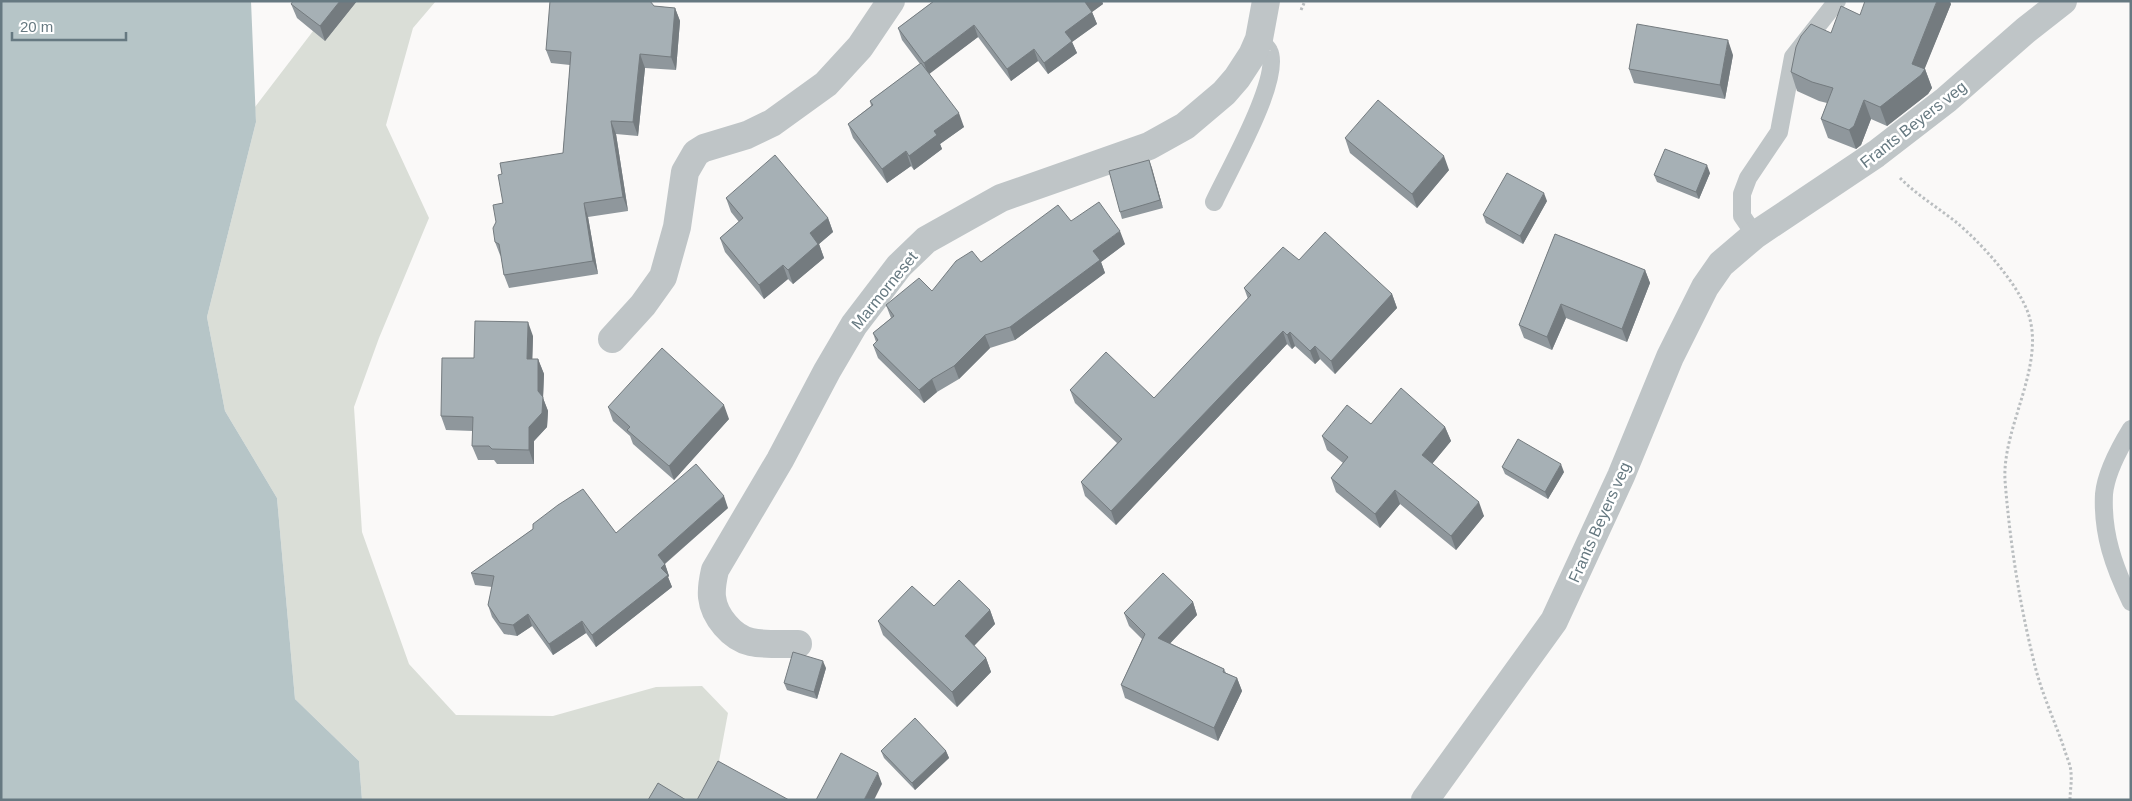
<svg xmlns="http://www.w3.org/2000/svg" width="2132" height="801" viewBox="0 0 2132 801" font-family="Helvetica,sans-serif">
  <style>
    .green { fill: #daded7 }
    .water { fill: #b6c5c7 }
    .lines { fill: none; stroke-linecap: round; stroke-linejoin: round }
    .path { stroke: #babec0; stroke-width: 3; stroke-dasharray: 2.5 2.5; stroke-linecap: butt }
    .lane { stroke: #bfc5c7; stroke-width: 18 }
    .street { stroke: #bfc5c7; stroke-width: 28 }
    .wall { fill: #8f979c }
    .shaded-wall { fill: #747b7f }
    .building { fill: #a6b0b5; stroke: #747b7f }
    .labels { text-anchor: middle; stroke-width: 5; stroke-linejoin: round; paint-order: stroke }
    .street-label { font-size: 16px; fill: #667981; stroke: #fff }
  </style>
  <rect width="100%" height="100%" fill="#faf9f8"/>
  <path class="green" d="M 336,1 L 436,1 L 413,28 L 386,125 L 429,218 L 379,338 L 354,407 L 362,532 L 409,664 L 456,715 L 553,716 L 656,687 L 702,686 L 728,713 L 717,772 L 730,800 L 362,800 L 359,761 L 295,699 L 277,498 L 225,411 L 207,317 L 256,122 L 255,107 Z"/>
  <path class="water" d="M 1,1 L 251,1 L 256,122 L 207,317 L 225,411 L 277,498 L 295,699 L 359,761 L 362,800 L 1,800 Z"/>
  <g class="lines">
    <path class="path" d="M 1301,10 L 1305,1
      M 1900,178 C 1917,195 1937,207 1956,222 C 1981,243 2014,279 2027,310 C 2048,363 2002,426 2005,480 C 2010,544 2020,607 2036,670 C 2043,696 2055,722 2064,748 C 2066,756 2071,765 2071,773 C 2072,782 2070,791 2070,800"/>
    <path class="lane" d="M 1214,202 C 1226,175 1283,77 1269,51 C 1267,47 1262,43 1259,39
      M 1755,235 L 1742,216 L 1742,194 L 1748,178 L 1779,132 L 1793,57 L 1837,1
      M 2131,429 C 2120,447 2106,473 2104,494 C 2102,534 2114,567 2131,602"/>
    <path class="street" d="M 612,339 L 643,305 L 663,277 L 677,227 L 685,172 L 696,153 L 704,148 L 747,135 L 772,123 L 826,84 L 860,47 L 891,1
      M 798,644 C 782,644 765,645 751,642 C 732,638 714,616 712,597 C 711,587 713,579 715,570 L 780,460 L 827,371 L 854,325 L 899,266 L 926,240 L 1001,198 L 1149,146 L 1185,126 L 1224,93 L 1237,78 L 1252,55 L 1259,39 L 1266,1
      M 1425,800 L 1554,621 L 1621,476 L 1670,357 L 1705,287 L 1721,264 L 1755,235 L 1876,154 L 1946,100 L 2026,30 L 2063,1"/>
  </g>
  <path class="wall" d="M 357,1 L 325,41 L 297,18 L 291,4 Z
    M 934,1 L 1102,1 L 1103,4 L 1092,12 L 1097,24 L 1072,42 L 1077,53 L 1048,74 L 1038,61 L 1011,81 L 978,37 L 929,73 L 964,127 L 940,144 L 942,149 L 914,170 L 911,166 L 887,183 L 853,138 L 848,124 L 871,106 L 870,101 L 920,64 L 902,40 L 898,28 Z
    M 1951,4 L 1924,69 L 1925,69 L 1932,88 L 1928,94 L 1887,126 L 1871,119 L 1861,145 L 1856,149 L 1828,138 L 1821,119 L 1827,103 L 1819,101 L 1797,91 L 1791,72 L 1831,33 L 1860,15 Z
    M 654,6 L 675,8 L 680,21 L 676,70 L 645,68 L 638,136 L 616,134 L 628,211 L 588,217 L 598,274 L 509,288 L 504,275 L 501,256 L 500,255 L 495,242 L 496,222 L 503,203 L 502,174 L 563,153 L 570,65 L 551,63 L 546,50 Z
    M 1733,55 L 1725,99 L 1634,83 L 1629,69 Z
    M 1345,138 L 1449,170 L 1417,208 L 1350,153 Z
    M 1149,160 L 1163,208 L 1122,219 L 1120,212 Z
    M 1710,173 L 1699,199 L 1657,182 L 1654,175 Z
    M 726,198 L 828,218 L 833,232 L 819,244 L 824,258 L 793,284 L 788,279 L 764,299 L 725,252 L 720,238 L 739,222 L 731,212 Z
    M 1547,201 L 1523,244 L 1486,223 L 1483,215 Z
    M 1071,221 L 1125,244 L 1101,262 L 1105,273 L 1015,340 L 990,348 L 959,379 L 937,392 L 924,403 L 878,358 L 873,345 L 876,342 L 873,333 L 891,318 L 886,305 L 932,291 L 981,262 Z
    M 1555,234 L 1645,270 L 1650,283 L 1627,342 L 1566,318 L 1552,350 L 1524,338 L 1519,325 Z
    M 1299,260 L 1392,294 L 1397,308 L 1335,374 L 1320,359 L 1315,364 L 1295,346 L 1292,349 L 1287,344 L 1116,525 L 1085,496 L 1081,482 L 1117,443 L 1075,403 L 1070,390 L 1154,398 L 1248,299 L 1244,288 Z
    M 533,336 L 532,359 L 538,359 L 544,374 L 543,398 L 548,411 L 547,427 L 534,441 L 534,464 L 497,464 L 494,460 L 478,460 L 472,446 L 473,431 L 446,430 L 441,416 L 474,358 Z
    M 608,407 L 729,419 L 674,480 L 633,444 L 630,436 L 613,421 Z
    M 1371,424 L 1445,427 L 1451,441 L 1432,464 L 1484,516 L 1456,550 L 1400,504 L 1380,528 L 1336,492 L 1331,478 L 1343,463 L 1327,450 L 1322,436 Z
    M 1502,467 L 1564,472 L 1548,499 L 1505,474 Z
    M 728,508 L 665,564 L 669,576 L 668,577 L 672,587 L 596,647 L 586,633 L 553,655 L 532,626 L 517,636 L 504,634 L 492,617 L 488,605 L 492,587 L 475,585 L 471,573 L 533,529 L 616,533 Z
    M 1193,602 L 1197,615 L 1170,643 L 1224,669 L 1226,673 L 1237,678 L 1242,691 L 1218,741 L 1125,698 L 1121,685 L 1142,639 L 1129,626 L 1124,613 Z
    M 934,606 L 990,610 L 995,624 L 974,646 L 986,658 L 991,672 L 957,707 L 883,635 L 878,621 Z
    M 826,668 L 817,699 L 787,690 L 784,683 Z
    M 881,751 L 946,751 L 949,758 L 915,790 L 884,758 Z"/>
  <path class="shaded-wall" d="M 340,1 L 357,1 L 325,41 L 320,26 Z
    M 1087,1 L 1102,1 L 1103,4 L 1092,12 L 1097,24 L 1072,42 L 1077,53 L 1048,74 L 1044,63 Z
    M 1937,1 L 1950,1 L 1951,4 L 1923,73 L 1925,69 L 1932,88 L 1928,94 L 1887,126 L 1880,107 L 1912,64 Z
    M 675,8 L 680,21 L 676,70 L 671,57 Z
    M 974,25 L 978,37 L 928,75 L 924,63 Z
    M 1728,40 L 1733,55 L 1725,99 L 1720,85 Z
    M 1034,49 L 1038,61 L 1011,81 L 1007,69 Z
    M 640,54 L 645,68 L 638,136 L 633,122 Z
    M 1864,100 L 1871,119 L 1861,145 L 1856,149 L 1849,130 Z
    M 959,113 L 964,127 L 940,144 L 942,149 L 914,170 L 909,156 L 934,131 Z
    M 611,121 L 616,134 L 628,211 L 623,197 Z
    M 906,151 L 911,166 L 887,183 L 882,169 Z
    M 1444,156 L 1449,170 L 1417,208 L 1412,194 Z
    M 1149,160 L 1152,168 L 1163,208 L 1160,200 Z
    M 1707,165 L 1710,173 L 1699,199 L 1696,192 Z
    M 1544,193 L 1547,201 L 1523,244 L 1520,236 Z
    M 584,203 L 588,217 L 598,274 L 593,261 Z
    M 828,218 L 833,232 L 819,244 L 824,258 L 793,284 L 788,270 L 810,233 Z
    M 1120,231 L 1125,244 L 1101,262 L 1105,273 L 1015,340 L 1010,327 L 1093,251 Z
    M 783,265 L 788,279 L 764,299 L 759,285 Z
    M 1645,270 L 1650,283 L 1627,342 L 1622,329 Z
    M 1392,294 L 1397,308 L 1335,374 L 1331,361 Z
    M 1561,304 L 1566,318 L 1552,350 L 1547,337 Z
    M 528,322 L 533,336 L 532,373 L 527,359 Z
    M 1283,331 L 1287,344 L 1116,525 L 1111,511 Z
    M 1290,332 L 1295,346 L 1292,349 L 1287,335 Z
    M 985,335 L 990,348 L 959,379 L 954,366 Z
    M 1315,346 L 1320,359 L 1315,364 L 1310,351 Z
    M 538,359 L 544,374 L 543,398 L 548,411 L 547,427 L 534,441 L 534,464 L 529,450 L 529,427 L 538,391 Z
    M 932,379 L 937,392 L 924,403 L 919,390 Z
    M 724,405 L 729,419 L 674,480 L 669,466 Z
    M 1445,427 L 1451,441 L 1427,470 L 1422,455 Z
    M 1561,464 L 1564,472 L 1548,499 L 1545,492 Z
    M 1395,490 L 1400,504 L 1380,528 L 1375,514 Z
    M 724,496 L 728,508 L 662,566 L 658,555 Z
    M 1479,502 L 1484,516 L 1456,550 L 1451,536 Z
    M 665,564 L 669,576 L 668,577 L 672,587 L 596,647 L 592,635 Z
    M 1193,602 L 1197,615 L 1163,651 L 1158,638 Z
    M 990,610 L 995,624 L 970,650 L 965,636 Z
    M 528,614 L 532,626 L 517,636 L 513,625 Z
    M 582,621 L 586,633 L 553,655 L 549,644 Z
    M 986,658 L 991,672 L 957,707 L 952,692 Z
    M 823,661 L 826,668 L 817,699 L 814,692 Z
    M 1237,678 L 1242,691 L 1218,741 L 1214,728 Z
    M 946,751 L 949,758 L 915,790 L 912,783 Z
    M 878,773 L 882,784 L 874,800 L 864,800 Z"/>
  <path class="building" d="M 293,1 L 340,1 L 320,26 L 291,4 Z
    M 550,1 L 650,1 L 654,6 L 675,8 L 671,57 L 640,54 L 633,122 L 611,121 L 623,197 L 584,203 L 593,261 L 504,275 L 499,244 L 495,242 L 493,228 L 496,222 L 493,205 L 503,203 L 498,175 L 502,174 L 500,163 L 563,153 L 571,52 L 546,50 Z
    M 934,1 L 1087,1 L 1085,2 L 1092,12 L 1065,32 L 1072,41 L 1044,63 L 1034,49 L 1007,69 L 974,25 L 924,63 L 898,28 Z
    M 1865,1 L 1937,1 L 1912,64 L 1925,69 L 1921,75 L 1880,107 L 1864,100 L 1854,126 L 1849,130 L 1821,119 L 1833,88 L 1812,82 L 1791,72 L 1796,47 L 1801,36 L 1811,24 L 1831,33 L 1841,6 L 1860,15 Z
    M 1637,24 L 1728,40 L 1720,85 L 1629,69 Z
    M 921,63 L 959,113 L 934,131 L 937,135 L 909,156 L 906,151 L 882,169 L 848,124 L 873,105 L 870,101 Z
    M 1378,100 L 1444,156 L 1412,194 L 1345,138 Z
    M 1665,149 L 1707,165 L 1696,192 L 1654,175 Z
    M 775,155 L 828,218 L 810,233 L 818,244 L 788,270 L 783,265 L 759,285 L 720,238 L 743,218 L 726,198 Z
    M 1149,160 L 1160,200 L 1120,212 L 1109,171 Z
    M 1507,173 L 1544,193 L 1520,236 L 1483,215 Z
    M 1099,202 L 1120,231 L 1093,251 L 1100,260 L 1010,327 L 985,335 L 954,366 L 932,379 L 919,390 L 873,345 L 878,340 L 873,333 L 894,316 L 886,305 L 919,278 L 932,291 L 956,261 L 972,251 L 981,262 L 1058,205 L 1071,221 Z
    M 1325,232 L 1392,294 L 1331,361 L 1315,346 L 1310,351 L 1290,332 L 1287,335 L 1283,331 L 1111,511 L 1081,482 L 1122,439 L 1070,390 L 1106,352 L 1154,398 L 1251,295 L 1244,288 L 1283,247 L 1299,260 Z
    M 1555,234 L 1645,270 L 1622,329 L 1561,304 L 1547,337 L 1519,325 Z
    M 475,321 L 528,322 L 527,359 L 538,359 L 538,391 L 543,397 L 542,413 L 529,427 L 529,450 L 492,449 L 489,446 L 472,446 L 473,417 L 441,416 L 442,358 L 474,358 Z
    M 662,348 L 724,405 L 669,466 L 627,430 L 630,427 L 608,407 Z
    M 1401,388 L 1445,427 L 1422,455 L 1479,502 L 1451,536 L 1395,490 L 1375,514 L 1331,478 L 1348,457 L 1322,436 L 1347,405 L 1371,424 Z
    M 1518,439 L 1561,464 L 1545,492 L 1502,467 Z
    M 696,464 L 724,496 L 658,555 L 665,564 L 661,568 L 668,575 L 592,635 L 582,621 L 549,644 L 528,614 L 513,625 L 500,623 L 488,605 L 494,576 L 471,573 L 533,529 L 533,524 L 558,505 L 583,489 L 616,533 Z
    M 1163,573 L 1193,602 L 1158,638 L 1224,669 L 1223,672 L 1237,678 L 1214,728 L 1121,685 L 1145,634 L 1124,613 Z
    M 959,580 L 990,610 L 965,636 L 986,658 L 952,692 L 878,621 L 912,586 L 934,606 Z
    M 793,652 L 823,661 L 814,692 L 784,683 Z
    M 915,718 L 946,751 L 912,783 L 881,751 Z
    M 841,753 L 878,773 L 864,800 L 816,800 Z
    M 718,761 L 789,800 L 697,800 Z
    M 658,783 L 686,800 L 648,800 Z"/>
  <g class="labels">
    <g class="street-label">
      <text transform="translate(1913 124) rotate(-38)" y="6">Frants Beyers veg</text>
      <text transform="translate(884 290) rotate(-51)" y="6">Marmorneset</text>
      <text transform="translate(1599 522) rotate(-66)" y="6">Frants Beyers veg</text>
    </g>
  </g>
  <rect width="2132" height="801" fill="none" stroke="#667981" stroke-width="5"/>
  <path d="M12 32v8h114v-8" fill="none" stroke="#667981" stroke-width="2.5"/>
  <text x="20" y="32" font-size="15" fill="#667981" stroke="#ffffff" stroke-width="4" paint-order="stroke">20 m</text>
</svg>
